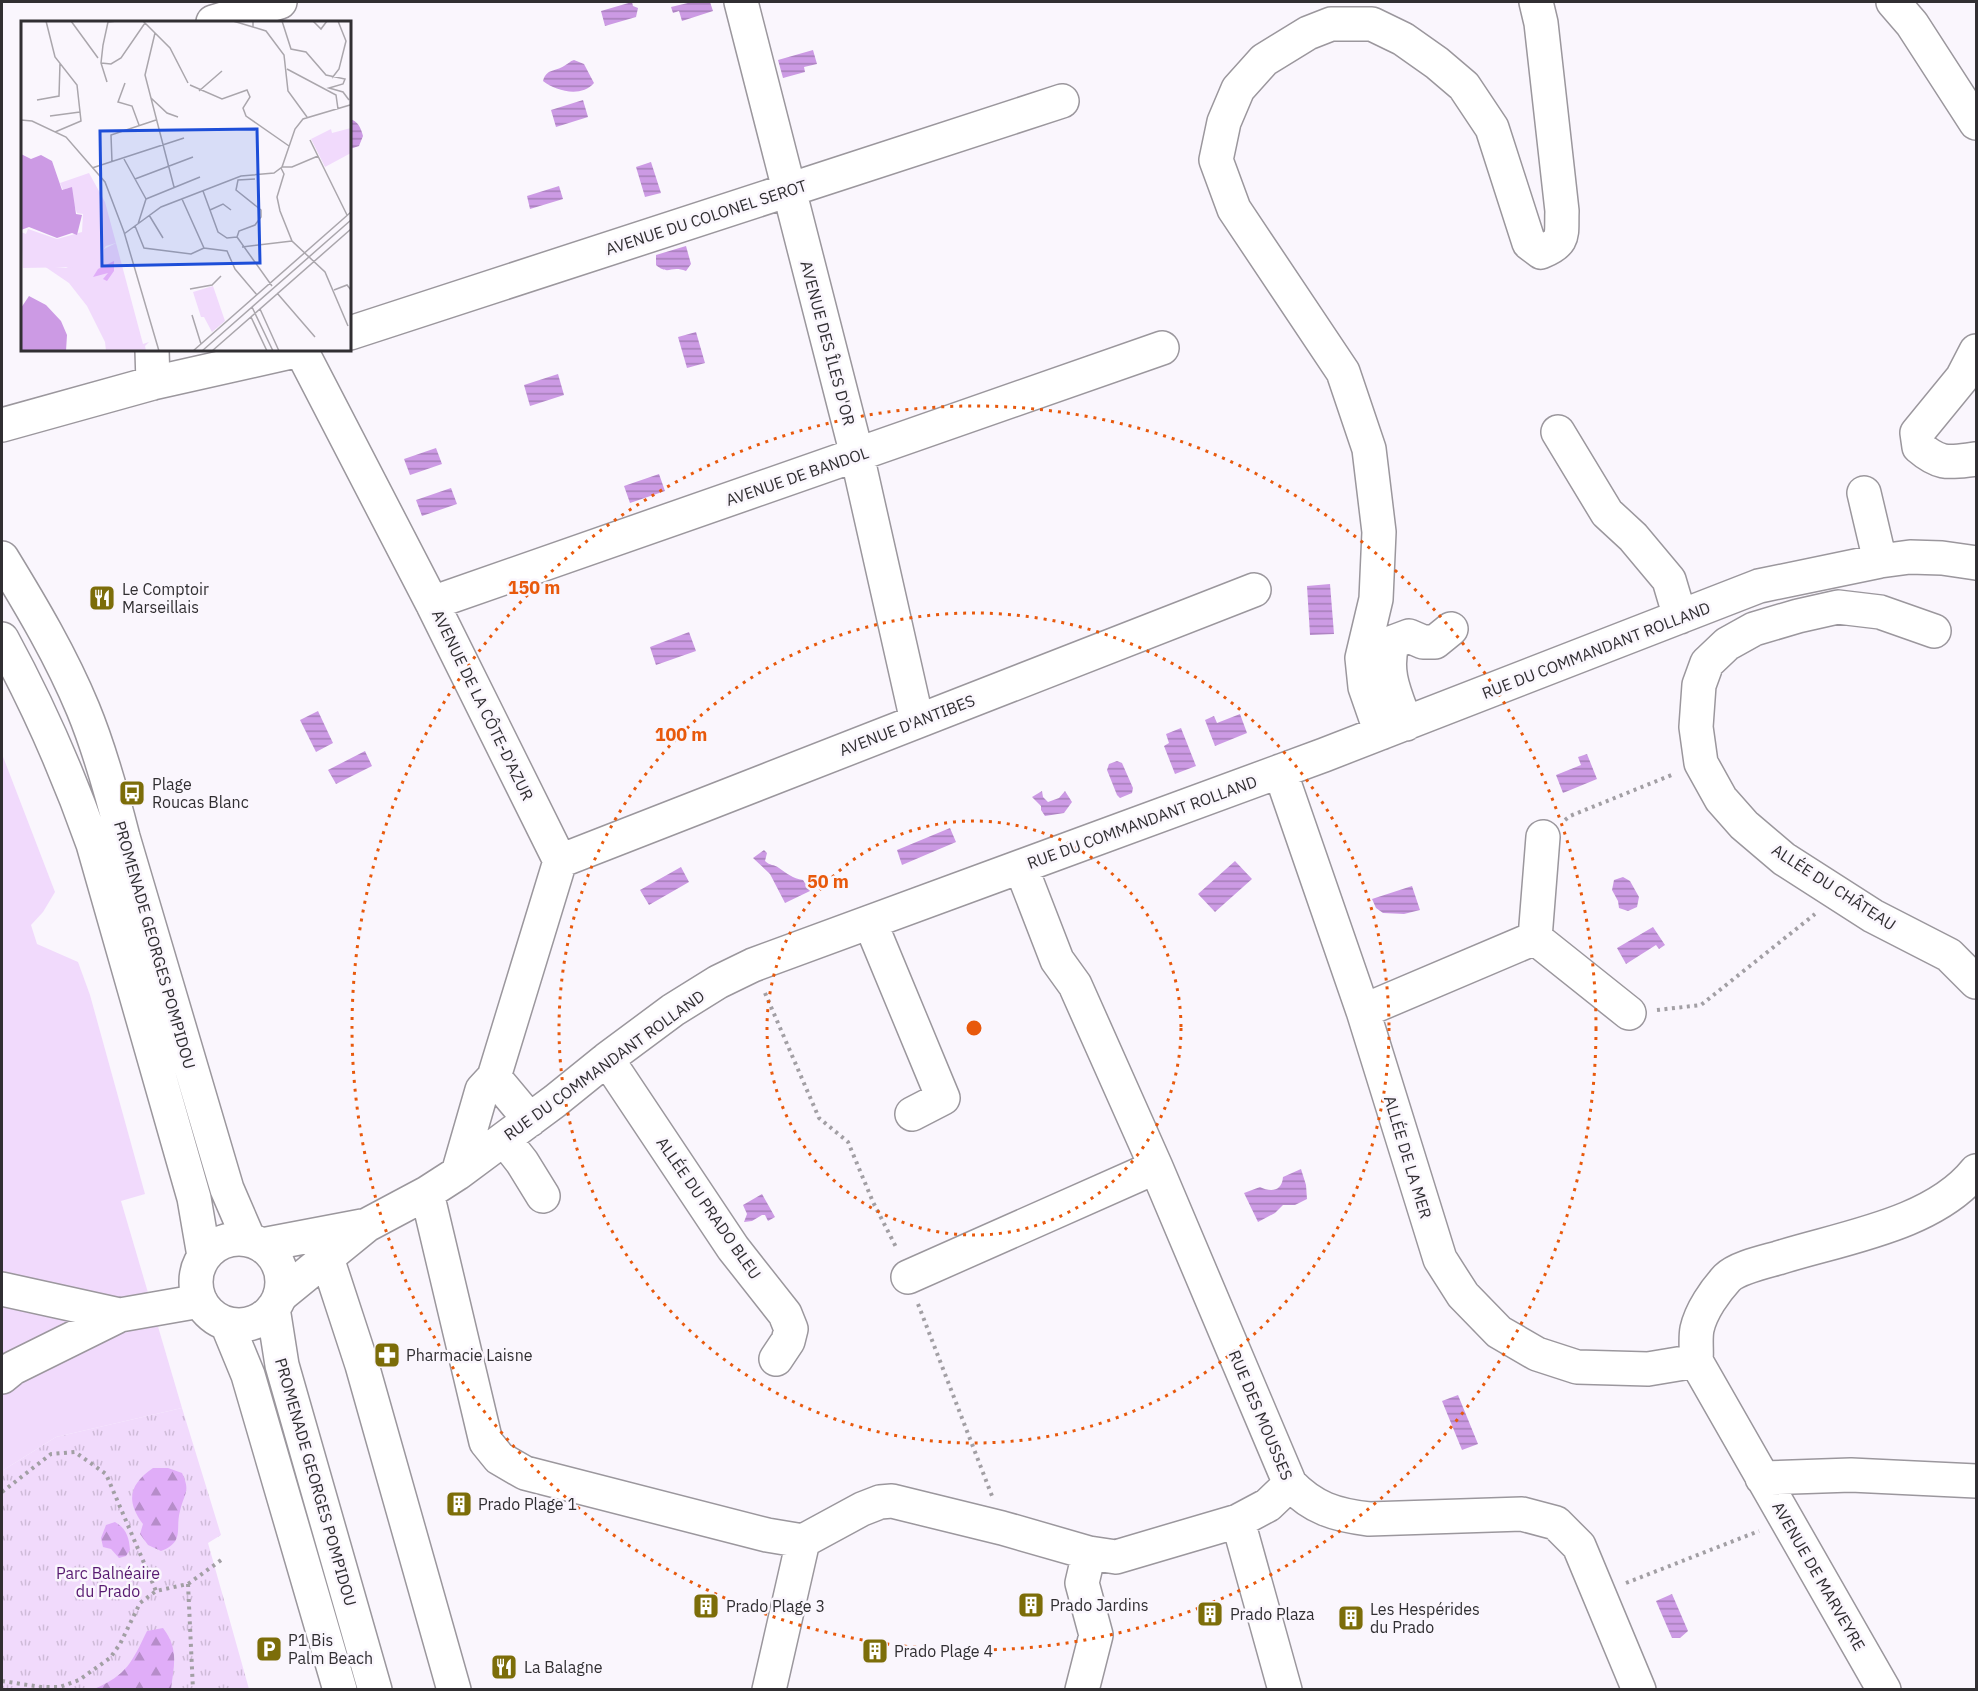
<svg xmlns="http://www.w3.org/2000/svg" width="1978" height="1691" viewBox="0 0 1978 1691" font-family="'IBM Plex Sans',sans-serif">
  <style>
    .grass { fill: url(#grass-tufts) }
    .forest { fill: url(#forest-firs) }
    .pitch { fill: #f1dafc }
    .water { fill: url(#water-rules) }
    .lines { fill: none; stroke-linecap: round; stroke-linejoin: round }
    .minor-casing { stroke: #9b979d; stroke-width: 36 }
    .major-casing { stroke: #9b979d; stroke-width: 36 }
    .path { stroke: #a29fa4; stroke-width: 4; stroke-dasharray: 3 4.5; stroke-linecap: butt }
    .minor { stroke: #fff; stroke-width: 33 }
    .major { stroke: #fff; stroke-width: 33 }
    .ring { fill: none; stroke: #e8590c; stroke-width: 3; stroke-dasharray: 3 6 }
    .labels { text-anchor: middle; stroke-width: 5; stroke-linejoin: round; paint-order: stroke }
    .street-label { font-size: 16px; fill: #312f32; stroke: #faf6fd }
    .poi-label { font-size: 16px; fill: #312f32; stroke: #faf6fd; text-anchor: start }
    .park-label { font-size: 16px; fill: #581a71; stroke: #faf6fd }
    .inset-road { fill: none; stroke: #aaa6ac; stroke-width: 1.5 }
    .view { fill: #1d4ed8; fill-opacity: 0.15; stroke: #1d4ed8; stroke-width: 3 }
    .inset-edge { fill: none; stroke: #312f32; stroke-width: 3 }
    .centre { fill: #e8590c; stroke: #faf6fd; stroke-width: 3 }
    .ring-label { font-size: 18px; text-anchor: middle; font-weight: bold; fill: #e8590c; stroke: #faf6fd; stroke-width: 5; stroke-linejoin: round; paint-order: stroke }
  </style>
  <defs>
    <pattern id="grass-tufts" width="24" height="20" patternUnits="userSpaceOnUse" patternTransform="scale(1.5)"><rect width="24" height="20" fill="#f1dafc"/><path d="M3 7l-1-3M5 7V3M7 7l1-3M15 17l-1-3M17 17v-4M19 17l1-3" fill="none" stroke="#cfbbd8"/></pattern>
    <pattern id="forest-firs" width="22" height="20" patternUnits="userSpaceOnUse" patternTransform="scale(1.5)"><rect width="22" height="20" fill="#e0adf8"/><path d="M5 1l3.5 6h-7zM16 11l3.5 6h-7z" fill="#b68dc9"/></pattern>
    <pattern id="water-rules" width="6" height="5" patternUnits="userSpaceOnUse" patternTransform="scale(1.5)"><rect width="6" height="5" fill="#cc9ae4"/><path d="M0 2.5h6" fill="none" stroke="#a67eb9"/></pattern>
  </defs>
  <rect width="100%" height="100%" fill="#faf6fd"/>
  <path class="grass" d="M 182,1408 L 221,1535 L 208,1543 L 249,1689 L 2,1690 L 2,1471 L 56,1437 Z"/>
  <path class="forest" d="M 153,1468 L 168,1468 L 182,1473 C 191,1492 184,1493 180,1511 C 175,1529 185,1542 161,1551 L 148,1545 L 140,1534 L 143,1524 C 125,1500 130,1484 153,1468 Z
    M 115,1522 C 127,1529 129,1538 130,1550 L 126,1556 L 119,1558 L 111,1549 L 103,1547 L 101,1538 L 106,1525 Z
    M 163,1628 C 179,1649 174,1665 171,1689 L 94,1689 C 127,1675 132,1662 147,1631 Z"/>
  <path class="pitch" d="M 2,754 L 55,892 L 43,912 L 31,925 L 37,944 L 78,962 L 90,995 L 145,1194 L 121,1201 L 182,1408 L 56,1437 L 2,1471 Z"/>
  <path class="water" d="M 632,2 L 633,6 L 638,8 L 636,17 L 605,26 L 601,11 Z
    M 692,2 L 710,2 L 713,11 L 682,21 L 679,11 L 673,13 L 671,7 Z
    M 813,50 L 817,64 L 804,67 L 805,72 L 783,78 L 778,60 Z
    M 574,60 L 584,64 L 594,83 C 581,98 556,91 543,81 C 547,68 555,72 564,66 C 568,64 570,61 574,60 Z
    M 583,100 L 588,117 L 556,127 L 551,110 Z
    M 350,119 C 358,121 361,128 363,136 L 359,146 L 350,149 Z
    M 651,162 L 661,193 L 645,197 L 636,167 Z
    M 559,186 L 563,199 L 530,209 L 527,196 Z
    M 686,246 L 691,264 L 686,271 C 670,265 669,276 656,265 L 656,255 Z
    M 696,332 L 705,363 L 687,368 L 678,337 Z
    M 558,374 L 564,395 L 530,406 L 524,385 Z
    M 436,448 L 442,464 L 410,475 L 404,459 Z
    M 659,474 L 665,491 L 630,503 L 624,486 Z
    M 451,488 L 457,504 L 422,516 L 416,500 Z
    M 1330,584 L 1334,634 L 1310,635 L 1307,586 Z
    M 689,632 L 696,651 L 656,665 L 650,647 Z
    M 318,711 L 333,743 L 316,752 L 300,720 Z
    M 1240,714 L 1247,733 L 1215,746 L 1205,720 L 1214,716 L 1217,723 Z
    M 1181,728 L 1196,766 L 1175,774 L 1164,746 L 1169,743 L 1166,734 Z
    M 365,751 L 372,766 L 336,784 L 328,770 Z
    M 1587,754 L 1597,779 L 1563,793 L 1556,775 L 1581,765 L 1578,757 Z
    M 1117,761 L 1122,763 L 1133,788 L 1132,793 L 1120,798 L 1117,795 L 1107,770 L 1109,764 Z
    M 1042,791 L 1043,797 L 1048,802 L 1059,798 L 1065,791 L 1072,802 L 1064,813 L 1045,816 L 1041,810 L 1041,806 L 1032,797 Z
    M 950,828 L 956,842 L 902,865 L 897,850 Z
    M 764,850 L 767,853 L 765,861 C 770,866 774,864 779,868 C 788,874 792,878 803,880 L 810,891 L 785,903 L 770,874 L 753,858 Z
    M 1235,861 L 1252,879 L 1215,912 L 1198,894 Z
    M 681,867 L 689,882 L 649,905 L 640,890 Z
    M 1623,877 L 1630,881 L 1639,897 L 1637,907 L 1628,911 L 1619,908 L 1618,901 L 1612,890 L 1614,880 Z
    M 1412,886 L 1420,910 L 1404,914 L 1383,913 L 1376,908 L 1372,899 Z
    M 1653,927 L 1665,945 L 1659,949 L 1656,945 L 1626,964 L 1617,948 Z
    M 1301,1169 L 1306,1185 L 1307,1199 L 1295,1205 L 1283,1205 L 1275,1213 L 1258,1222 L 1244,1193 L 1260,1187 C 1270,1192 1282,1192 1283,1177 Z
    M 762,1194 L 775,1217 L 768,1221 L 765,1215 L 762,1215 L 752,1221 L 744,1222 L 747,1214 L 743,1205 Z
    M 1458,1395 L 1478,1444 L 1462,1450 L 1442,1401 Z
    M 1672,1594 L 1688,1631 L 1680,1638 L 1672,1638 L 1656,1601 Z"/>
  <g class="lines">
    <defs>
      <path id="minor" d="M 741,2 L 857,455 L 917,721
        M 1893,2 L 1912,24 L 1976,123
        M 213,22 L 280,2
        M 350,333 L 1062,101
        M 152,350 L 153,383
        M 301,350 L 432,603 L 560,861 L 494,1077 L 482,1090 L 458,1173
        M 1976,351 L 1962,378 L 1917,433 L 1919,447 C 1941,466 1950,462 1976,459
        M 2,425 L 153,383 L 300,350
        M 1558,432 L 1607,513 L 1633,537 L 1669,580 L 1680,617
        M 1864,493 L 1880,561
        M 432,603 L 1162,348
        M 1934,631 L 1880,612 L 1838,607 L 1798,616 L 1754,629 L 1727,644 L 1707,663 L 1699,685 L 1696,727 L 1701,763 L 1721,799 L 1744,825 L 1784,859 L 1873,916 L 1949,955 L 1976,982
        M 1406,724 C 1396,696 1383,672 1393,642 L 1409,636 L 1423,642 L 1435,642 L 1451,629
        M 1381,733 L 1365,687 L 1362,658 L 1376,599 L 1379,532 L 1369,449 L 1343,372 L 1234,209 L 1216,160 L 1224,122 L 1238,89 L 1264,60 L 1308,33 L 1331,24 L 1372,24 L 1403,39 L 1437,63 L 1464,86 L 1492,128 L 1529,243 L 1541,252 C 1566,242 1561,235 1562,211 L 1541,23 L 1536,2
        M 1280,771 L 1363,1011 L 1440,1259 L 1463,1295 L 1499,1332 L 1537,1354 L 1577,1367 L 1648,1369 L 1696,1361
        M 560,861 L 1254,590
        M 1021,867 L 1057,960 L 1075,985 L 1156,1167 L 1290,1484 C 1313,1508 1335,1515 1369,1519 L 1522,1514 L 1556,1523 L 1579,1546 L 1639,1690
        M 870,922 L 943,1098 L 912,1114
        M 1535,938 L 1543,837
        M 1363,1011 L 1535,938 L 1629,1013
        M 607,1059 L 733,1248 L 785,1314 L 791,1329 L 788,1341 L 776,1359
        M 494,1077 L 530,1120
        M 504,1139 L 522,1162 L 543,1196
        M 427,1193 L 486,1442 L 499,1458 L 525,1473 L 767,1535 L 803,1541 L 862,1509 L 880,1502 L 892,1501 L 1002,1528 L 1089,1553 L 1116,1557 L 1238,1521 L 1268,1505 L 1290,1484
        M 262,1245 L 362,1226
        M 327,1258 L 362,1365 L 454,1690
        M 908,1277 L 1156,1167
        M 2,1289 L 120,1315 L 200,1301
        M 280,1296 L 367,1225 L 427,1193 L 458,1173 L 555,1101 L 607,1059 L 673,1010 L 718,982 L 753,965 L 1324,755 L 1759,586 L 1880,561 L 1910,557 L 1942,558 L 1976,563
        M 1696,1361 L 1884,1690
        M 1696,1361 C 1697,1351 1695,1339 1697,1329 C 1701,1311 1715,1291 1727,1278 C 1737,1268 1764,1262 1778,1258 C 1841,1238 1933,1225 1976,1171
        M 2,1377 L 13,1368 L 120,1315
        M 1762,1478 L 1851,1475 L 1976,1481
        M 1238,1521 L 1285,1690
        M 769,1690 L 803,1541
        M 1082,1690 L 1096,1635 L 1082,1583 L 1089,1553"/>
      <path id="major" d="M 2,558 C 32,607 61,656 83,709 C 100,750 112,794 123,837 L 227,1189 L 249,1240
        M 2,639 C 38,705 68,773 93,844 L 194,1198 L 204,1256
        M196 1282a43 43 0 1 1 86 0a43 43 0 1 1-86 0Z
        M 273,1308 L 282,1365 L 375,1690
        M 227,1324 L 248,1375 L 340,1690"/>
    </defs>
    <use href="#minor" class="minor-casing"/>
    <use href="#major" class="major-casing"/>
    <path class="path" d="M 1565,820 L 1570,816 L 1674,774
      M 765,993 L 819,1118 L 848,1142 L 873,1202 L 897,1249
      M 1657,1010 L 1701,1005 L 1815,914
      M 918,1304 L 992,1496
      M 2,1492 L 51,1454 L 75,1452 L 106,1474 L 156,1591
      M 1626,1583 L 1759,1531
      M 188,1584 L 193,1690
      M 2,1681 L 41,1687 L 60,1687 L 79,1680 L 110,1658 L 120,1644 L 140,1603 L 156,1591 L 188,1584 L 224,1558"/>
    <use href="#minor" class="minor"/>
    <use href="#major" class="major"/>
  </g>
  <g class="ring">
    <circle cx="974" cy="1028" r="207"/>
    <circle cx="974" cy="1028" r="415"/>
    <circle cx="974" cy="1028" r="622"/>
  </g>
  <defs>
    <symbol id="restaurant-square" viewBox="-11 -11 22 22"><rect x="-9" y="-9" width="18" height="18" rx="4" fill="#7c6d09" stroke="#faf6fd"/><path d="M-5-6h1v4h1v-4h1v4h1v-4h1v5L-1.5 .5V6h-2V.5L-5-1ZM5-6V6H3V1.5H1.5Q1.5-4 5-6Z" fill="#fff"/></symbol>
    <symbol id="bus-square" viewBox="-11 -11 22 22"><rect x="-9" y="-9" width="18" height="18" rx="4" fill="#7c6d09" stroke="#faf6fd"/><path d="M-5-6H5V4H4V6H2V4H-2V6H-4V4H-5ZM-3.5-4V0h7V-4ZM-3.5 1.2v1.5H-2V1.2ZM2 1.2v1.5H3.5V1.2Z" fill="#fff"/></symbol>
    <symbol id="pharmacy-square" viewBox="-11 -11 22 22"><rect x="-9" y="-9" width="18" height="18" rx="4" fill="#7c6d09" stroke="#faf6fd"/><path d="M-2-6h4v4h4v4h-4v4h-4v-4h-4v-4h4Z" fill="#fff"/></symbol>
    <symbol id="building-square" viewBox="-11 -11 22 22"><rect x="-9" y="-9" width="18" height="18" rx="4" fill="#7c6d09" stroke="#faf6fd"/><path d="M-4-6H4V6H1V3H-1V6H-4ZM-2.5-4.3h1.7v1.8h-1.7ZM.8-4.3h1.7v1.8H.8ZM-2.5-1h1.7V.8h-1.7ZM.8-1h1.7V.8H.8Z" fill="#fff"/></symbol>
    <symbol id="parking-square" viewBox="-11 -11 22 22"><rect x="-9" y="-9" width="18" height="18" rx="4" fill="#7c6d09" stroke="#faf6fd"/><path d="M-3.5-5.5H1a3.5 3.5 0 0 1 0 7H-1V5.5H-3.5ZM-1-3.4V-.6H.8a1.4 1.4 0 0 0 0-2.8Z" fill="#fff"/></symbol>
  </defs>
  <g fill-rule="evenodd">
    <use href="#restaurant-square" x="87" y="583" width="30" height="30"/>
    <use href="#bus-square" x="117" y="778" width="30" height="30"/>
    <use href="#pharmacy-square" x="372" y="1340" width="30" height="30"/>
    <use href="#building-square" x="444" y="1489" width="30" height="30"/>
    <use href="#building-square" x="1016" y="1590" width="30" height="30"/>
    <use href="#building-square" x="691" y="1591" width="30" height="30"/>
    <use href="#building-square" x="1195" y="1599" width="30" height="30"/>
    <use href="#building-square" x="1336" y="1603" width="30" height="30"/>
    <use href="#parking-square" x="254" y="1634" width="30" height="30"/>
    <use href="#building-square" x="860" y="1636" width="30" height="30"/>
    <use href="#restaurant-square" x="489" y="1652" width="30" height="30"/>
  </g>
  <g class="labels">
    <g class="street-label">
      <text transform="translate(706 217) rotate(-18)" y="6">AVENUE DU COLONEL SEROT</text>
      <text transform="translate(828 343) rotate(75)" y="6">AVENUE DES ÎLES D'OR</text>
      <text transform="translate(797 476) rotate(-19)" y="6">AVENUE DE BANDOL</text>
      <text transform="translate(1596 650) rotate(-21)" y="6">RUE DU COMMANDANT ROLLAND</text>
      <text transform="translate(483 705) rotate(64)" y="6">AVENUE DE LA CÔTE-D'AZUR</text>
      <text transform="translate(907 725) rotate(-21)" y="6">AVENUE D'ANTIBES</text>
      <text transform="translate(1142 822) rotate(-20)" y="6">RUE DU COMMANDANT ROLLAND</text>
      <text transform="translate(1834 887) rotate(33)" y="6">ALLÉE DU CHÂTEAU</text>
      <text transform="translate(155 945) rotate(74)" y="6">PROMENADE GEORGES POMPIDOU</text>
      <text transform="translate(604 1065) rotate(-36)" y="6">RUE DU COMMANDANT ROLLAND</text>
      <text transform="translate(1408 1157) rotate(73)" y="6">ALLÉE DE LA MER</text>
      <text transform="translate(709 1208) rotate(55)" y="6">ALLÉE DU PRADO BLEU</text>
      <text transform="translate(1261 1415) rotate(67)" y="6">RUE DES MOUSSES</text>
      <text transform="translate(316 1482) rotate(74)" y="6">PROMENADE GEORGES POMPIDOU</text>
      <text transform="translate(1819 1576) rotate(60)" y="6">AVENUE DE MARVEYRE</text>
    </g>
    <g class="poi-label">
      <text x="122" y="595">Le Comptoir<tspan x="122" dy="18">Marseillais</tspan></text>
      <text x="152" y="790">Plage<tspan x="152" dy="18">Roucas Blanc</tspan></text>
      <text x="406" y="1361">Pharmacie Laisne</text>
      <text x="478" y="1510">Prado Plage 1</text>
      <text x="1050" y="1611">Prado Jardins</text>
      <text x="726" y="1612">Prado Plage 3</text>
      <text x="1370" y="1615">Les Hespérides<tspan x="1370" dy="18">du Prado</tspan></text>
      <text x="1230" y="1620">Prado Plaza</text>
      <text x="288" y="1646">P1 Bis<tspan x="288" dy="18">Palm Beach</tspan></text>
      <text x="894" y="1657">Prado Plage 4</text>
      <text x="524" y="1673">La Balagne</text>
    </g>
    <g class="park-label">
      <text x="108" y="1579">Parc Balnéaire<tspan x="108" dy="18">du Prado</tspan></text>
    </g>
  </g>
  <g transform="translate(21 21)">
    <rect width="330" height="330" fill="#faf6fd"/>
    <path d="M 95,222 L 122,323 L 128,321 L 124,325 L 125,330 L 85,330 L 84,321 L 66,285 L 48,262 L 23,245 L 45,247 ZM 192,265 L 204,300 L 191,311 L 183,296 L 180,296 L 172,271 Z" fill="#f1dafc"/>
    <path d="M 93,240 L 93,250 L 86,260 L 82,258 L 87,252 L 72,256 L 77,248 Z" fill="#e0adf8"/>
    <path d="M 330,107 L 330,132 L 304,146 L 290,118 L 310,108 L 311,112 ZM 68,152 L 84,181 L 95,222 L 85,225 L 76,237 L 55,246 L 2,247 L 0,211 L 5,213 L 7,208 L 36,218 L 61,211 L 62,193 L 56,192 L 47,167 L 42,169 L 39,162 Z" fill="#f1dafc"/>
    <path d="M 0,133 L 10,138 L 20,134 L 31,140 L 41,169 L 51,166 L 55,193 L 61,194 L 56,214 L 51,212 L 36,217 L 8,206 L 0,209 ZM 8,275 L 25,284 L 40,300 L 46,314 L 45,330 L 0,330 L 0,287 Z" fill="#cc9ae4"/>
    <path class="inset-road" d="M 25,0 L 34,36 L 56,64 L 60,100 L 34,111M 50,0 L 77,37M 122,0 L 149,27 L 167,62M 212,0 L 232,6M 232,0 L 232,6 L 245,10 L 263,34 L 267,70 L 286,96M 261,0 L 270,28 L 285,31 L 305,54 L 324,58 L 322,63 L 308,67 L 322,71 L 328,79M 292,0 L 300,8 L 306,0M 134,12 L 124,54 L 153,166M 80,42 L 90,43 L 100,37 L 124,2M 266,48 L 315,74 L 317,88M 311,57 L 318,48 L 325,20 L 317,0M 86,61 L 80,42 L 82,24 L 87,1 L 96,0M 104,62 L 97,81 L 111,85 L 118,104M 169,64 L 201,78 L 226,69 L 229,76 L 222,87 L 225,95 L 268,125M 178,70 L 201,50M 130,77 L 146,92 L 157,96M 16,79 L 38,75 L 39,42M 29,95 L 59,91M 0,99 L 11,100 L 45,116 L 84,161 L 103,211 L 138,330M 289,119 L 326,194M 103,138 L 125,178 L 117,203M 91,141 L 90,114 L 135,99M 261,146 L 271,146 L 297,135M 71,147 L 163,117M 260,147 L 263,153 L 256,176 L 259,190 L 271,220 L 304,251 L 327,305M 114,158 L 172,136M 182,170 L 197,211 L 206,217 L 216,216M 125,178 L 179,156M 161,178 L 183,227 L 206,230 L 214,248 L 236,274M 189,189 L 202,183 L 210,189M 128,194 L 142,217M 114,205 L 123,227 L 170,233 L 183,227M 103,213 L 140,186 L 220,155 L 253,152 L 261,146 L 274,108 L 282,98 L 329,84M 216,216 L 251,265M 216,216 L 218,210 L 234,204 L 240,196 L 240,189 L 215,169 L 217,159 L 234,158M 221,226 L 271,220M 169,268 L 191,264 L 200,255M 313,269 L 326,264 L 330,269M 256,272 L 294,316M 231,286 L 252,330M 239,288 L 258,330M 171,294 L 180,323M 230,296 L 246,330M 172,330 L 330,191M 181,330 L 330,199M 191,330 L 330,208"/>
    <path class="view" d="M 236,108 L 239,242 L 81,245 L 79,110 Z"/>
    <rect width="330" height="330" class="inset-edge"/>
  </g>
  <circle cx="974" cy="1028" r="9" class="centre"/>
  <g class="ring-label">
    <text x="534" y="594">150 m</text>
    <text x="681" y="741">100 m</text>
    <text x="828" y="888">50 m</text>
  </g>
  <rect width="1978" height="1691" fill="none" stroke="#312f32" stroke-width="6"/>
</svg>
